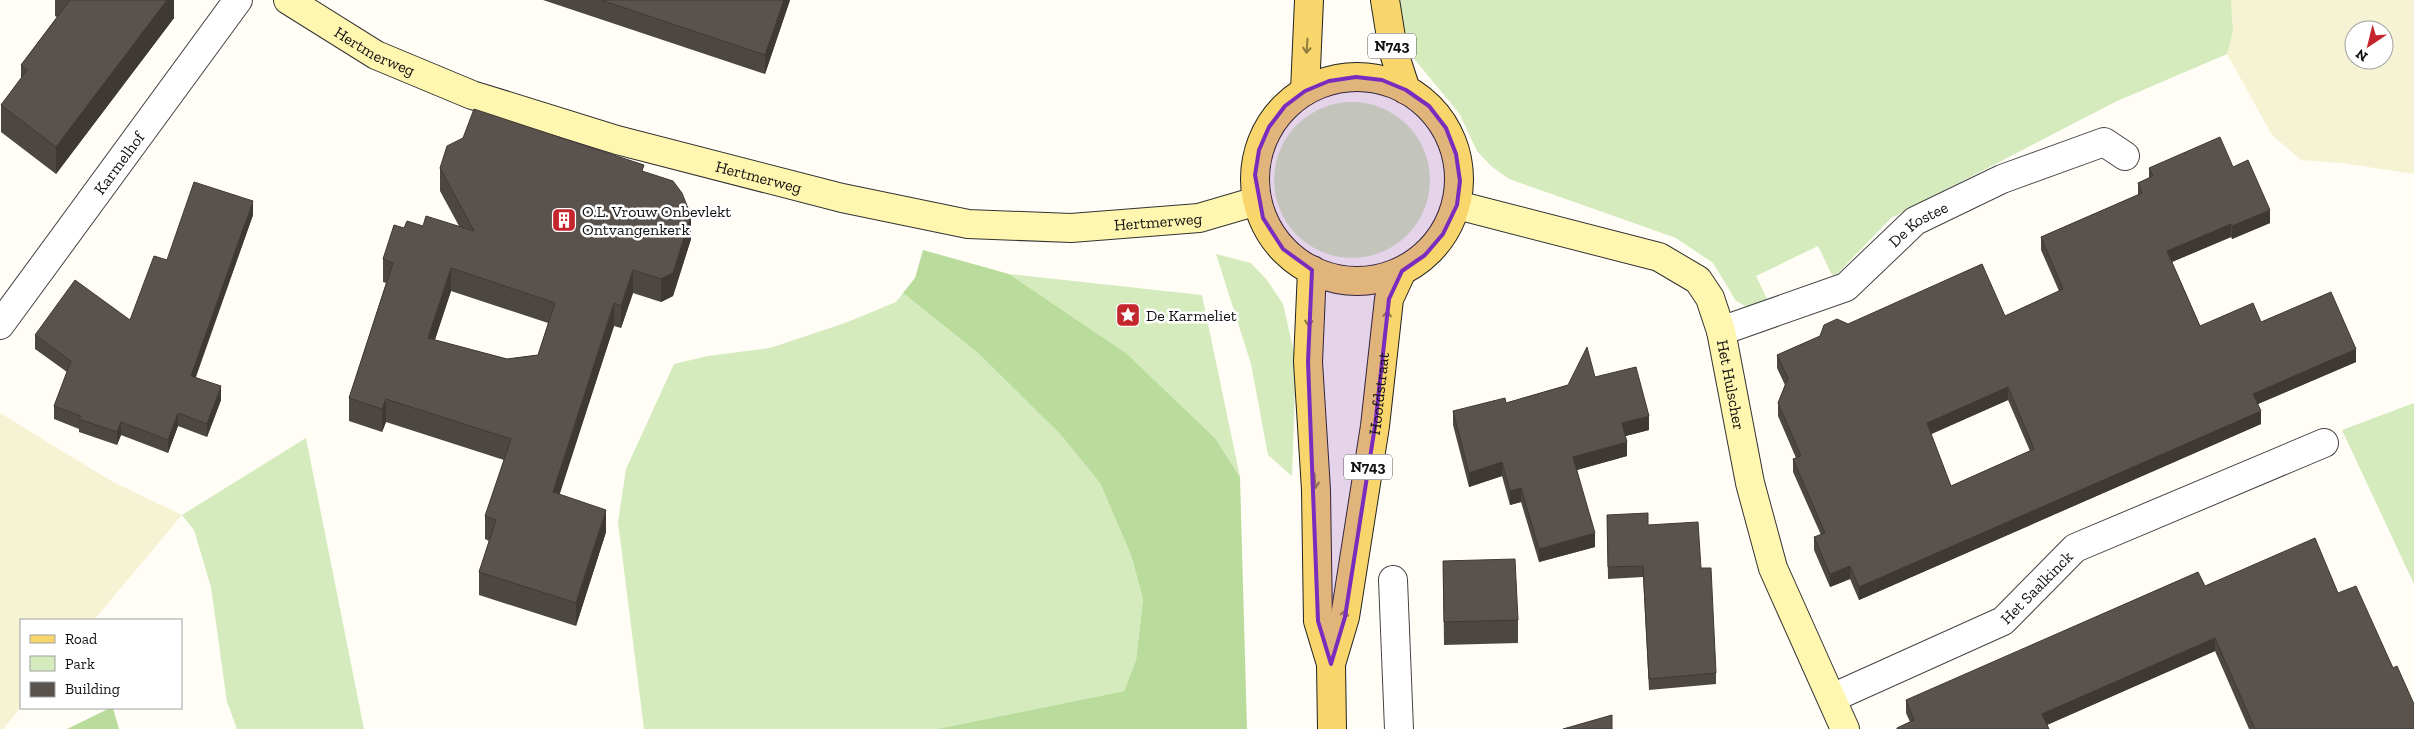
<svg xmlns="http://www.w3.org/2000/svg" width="2414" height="729" viewBox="0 0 2414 729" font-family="'Zilla Slab',serif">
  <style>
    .farmland { fill: #f6f3d4; fill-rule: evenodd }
    .green { fill: #d5ebbd }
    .forest { fill: #b9dc9c }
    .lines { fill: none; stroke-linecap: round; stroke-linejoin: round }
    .street-casing { stroke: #444; stroke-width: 30 }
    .secondary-casing { stroke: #333; stroke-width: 30 }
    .primary-casing { stroke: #222; stroke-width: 30 }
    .street { stroke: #fff; stroke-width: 28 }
    .secondary { stroke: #fff6b0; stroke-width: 28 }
    .primary { stroke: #f9d66b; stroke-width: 28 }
    .wall { fill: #4d4742; fill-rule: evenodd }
    .shaded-wall { fill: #3f3936 }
    .building { fill: #5a524d; stroke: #3f3936; fill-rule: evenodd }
    .oneway { stroke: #917d42 }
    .marked { fill: #7b2cbf; fill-opacity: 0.2; stroke: #7b2cbf; stroke-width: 4; stroke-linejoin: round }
    .labels { text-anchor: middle; stroke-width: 5; stroke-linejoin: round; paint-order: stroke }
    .shield { fill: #fff; stroke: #585858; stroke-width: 1 }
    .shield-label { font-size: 15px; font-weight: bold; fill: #111 }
    .street-label { font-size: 16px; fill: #111; stroke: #fff }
    .poi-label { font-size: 16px; fill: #111; stroke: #fff; text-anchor: start }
  </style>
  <rect width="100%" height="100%" fill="#fffdf5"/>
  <path class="farmland" d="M 2231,0 L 2414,0 L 2414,174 L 2341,163 L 2301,160 L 2272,135 L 2227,54 L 2233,32 ZM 2354,30 L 2384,30 L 2384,60 L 2354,60 Z
    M 0,413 L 113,482 L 182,515 L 94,620 L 21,620 L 21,707 L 3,729 L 0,729 Z"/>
  <path class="green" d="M 1398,0 L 2231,0 L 2233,32 L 2227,54 L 2115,102 L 1891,218 L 1837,274 L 1832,275 L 1818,246 L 1756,276 L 1770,305 L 1747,307 L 1736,301 L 1713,263 L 1676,238 L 1509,179 L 1491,166 L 1477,151 L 1459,113 L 1415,60 L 1403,37 Z
    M1274 180a78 78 0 1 1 156 0a78 78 0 1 1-156 0Z
    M 1216,254 L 1251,263 L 1267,280 L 1283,304 L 1296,361 L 1292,476 L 1268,455 L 1251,364 Z
    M 1009,274 L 1202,295 L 1240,477 L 1215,438 L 1126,353 Z
    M 903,293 L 978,353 L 1061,435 L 1100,483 L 1131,555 L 1143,599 L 1136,660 L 1124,691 L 937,729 L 644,729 L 618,522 L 626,469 L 674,364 L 708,356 L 770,348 L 845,323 L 896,302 Z
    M 2414,403 L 2414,584 L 2342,430 Z
    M 306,438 L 364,729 L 237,729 L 227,702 L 211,587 L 194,530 L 182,515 Z"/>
  <path class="forest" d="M 923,250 L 1009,274 L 1126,353 L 1215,438 L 1240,477 L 1247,729 L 937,729 L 1124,691 L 1136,660 L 1143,599 L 1131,555 L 1100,483 L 1061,435 L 978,353 L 903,293 L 915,278 Z
    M 110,708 L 113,708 L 119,729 L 67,729 Z"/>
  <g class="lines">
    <defs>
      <g id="street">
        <path id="s1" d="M 0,325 L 238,0"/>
        <path id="s2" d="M 1721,331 L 1846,287 L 1915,221 L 2002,179 L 2104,142 L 2125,156"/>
        <path d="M 1393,580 L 1399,729"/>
        <path id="s3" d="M 1832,698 L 2003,621 L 2075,548 L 2324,443"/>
      </g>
      <g id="secondary">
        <path id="s4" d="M 288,0 L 376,55 L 472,95 L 617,140 L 842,198 L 968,224 L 1071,228 L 1199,218 L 1257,201"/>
        <path id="s5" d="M 1457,205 L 1659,257 L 1698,280 L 1710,298 L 1721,331 L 1750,483 L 1773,568 L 1845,729"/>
      </g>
      <g id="primary">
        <path d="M 1385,0 L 1393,50 L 1406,90"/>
        <circle cx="1357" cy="179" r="102"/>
        <path d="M 1305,91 L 1309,0"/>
        <path d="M 1312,270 L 1308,362 L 1316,490 L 1318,621 L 1331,664 L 1332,729"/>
        <path id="s6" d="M 1331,664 L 1345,617 L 1375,426 L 1389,299 L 1402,271"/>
      </g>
    </defs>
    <use href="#street" class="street-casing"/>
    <use href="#secondary" class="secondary-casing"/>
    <use href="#primary" class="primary-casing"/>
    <use href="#street" class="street"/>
    <use href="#secondary" class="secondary"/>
    <use href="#primary" class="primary"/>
  </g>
  <path class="wall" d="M 55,0 L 174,0 L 174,18 L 56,174 L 1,132 L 1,105 L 21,79 L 21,65 L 57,17 L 55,16 Z
    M 543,0 L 790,0 L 765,74 Z
    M 2233,167 L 2270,223 L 2232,239 L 2231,237 L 2172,262 L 2200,326 L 2261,322 L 2356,362 L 2258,404 L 2261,424 L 1859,600 L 1850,579 L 1830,587 L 1814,550 L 1814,537 L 1821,535 L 1793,472 L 1793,459 L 1796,458 L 1778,416 L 1778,403 L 1785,385 L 1777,368 L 1777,355 L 1848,324 L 2005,316 L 2059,291 L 2041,250 L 2041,237 L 2138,195 L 2138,183 L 2149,178 L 2149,168 ZM 2008,400 L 2030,451 L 1951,486 L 1931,434 Z
    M 440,168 L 644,172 L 691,239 L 673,296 L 661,302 L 633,293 L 621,328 L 614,326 L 559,494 L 606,532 L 576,626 L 479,595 L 479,572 L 489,541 L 485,539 L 485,516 L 504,460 L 386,422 L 382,432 L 349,421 L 349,398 L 386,283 L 383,282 L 383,259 L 404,228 L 423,226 L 459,226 L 440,191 ZM 451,291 L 548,323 L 538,355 L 507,359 L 435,340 Z
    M 253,215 L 196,377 L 221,400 L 207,437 L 178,426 L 168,453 L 121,435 L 117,445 L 79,432 L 79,429 L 54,419 L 54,406 L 67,372 L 35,349 L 35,335 L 130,320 L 167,260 Z
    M 1595,377 L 1649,430 L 1625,436 L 1627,456 L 1577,470 L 1595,547 L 1539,562 L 1521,502 L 1510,505 L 1502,476 L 1469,487 L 1453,425 L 1453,411 L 1506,403 Z
    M 1607,515 L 1648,525 L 1701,568 L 1716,673 L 1716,684 L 1649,690 L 1643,577 L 1608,579 Z
    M 1443,561 L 1518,620 L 1518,643 L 1444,645 Z
    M 2205,586 L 2338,593 L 2414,729 L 2249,729 L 2215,651 L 2047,725 L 2049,729 L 1897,729 L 1897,728 L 1910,722 L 1906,713 L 1906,700 Z"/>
  <path class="shaded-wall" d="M 167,0 L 174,0 L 174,18 L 56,174 L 56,147 Z
    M 784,0 L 790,0 L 765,74 L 765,55 Z
    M 253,201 L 253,215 L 191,389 L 191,376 Z
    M 2270,210 L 2270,223 L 2232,239 L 2232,226 Z
    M 691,216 L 691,239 L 673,296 L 661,302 L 661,279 Z
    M 2231,224 L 2231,237 L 2167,264 L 2167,251 Z
    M 451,268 L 451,291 L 428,360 L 428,338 Z
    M 633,270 L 633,293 L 621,328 L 621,306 Z
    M 614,303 L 614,326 L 553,515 L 553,492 Z
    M 2356,349 L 2356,362 L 2253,406 L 2253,394 Z
    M 221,386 L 221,400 L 207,437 L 207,424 Z
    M 2008,387 L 2008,400 L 1927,436 L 1927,423 Z
    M 386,399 L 386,422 L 382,432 L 382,409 Z
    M 2261,411 L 2261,424 L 1859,600 L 1859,587 Z
    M 178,413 L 178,426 L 168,453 L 168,440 Z
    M 1649,416 L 1649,430 L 1622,437 L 1622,423 Z
    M 121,422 L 121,435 L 117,445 L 117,432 Z
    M 1627,442 L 1627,456 L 1573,471 L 1573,457 Z
    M 1502,462 L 1502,476 L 1469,487 L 1469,473 Z
    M 1521,488 L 1521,502 L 1510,505 L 1510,491 Z
    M 606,510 L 606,532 L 576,626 L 576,603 Z
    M 1595,533 L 1595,547 L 1539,562 L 1539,549 Z
    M 1850,566 L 1850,579 L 1830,587 L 1830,574 Z
    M 2215,638 L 2215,651 L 2042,727 L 2042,714 Z"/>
  <path class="building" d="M 70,0 L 167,0 L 56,147 L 1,105 L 27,70 L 21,65 Z
    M 601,0 L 784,0 L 765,55 Z
    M 474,109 L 644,165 L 642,171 L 673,181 L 682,193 L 691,216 L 673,273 L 661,279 L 633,270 L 621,306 L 614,303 L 553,492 L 606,510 L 576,603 L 479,572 L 496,520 L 485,516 L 511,439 L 386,399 L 382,409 L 349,398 L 393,263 L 383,259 L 394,225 L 404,228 L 407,221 L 423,226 L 426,216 L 474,231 L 440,168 L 447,146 L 463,138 ZM 451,268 L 555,303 L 538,355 L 507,359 L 428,338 Z
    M 2220,137 L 2233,167 L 2248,160 L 2270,210 L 2232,226 L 2231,224 L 2167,251 L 2200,326 L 2253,303 L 2261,322 L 2331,292 L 2356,349 L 2253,394 L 2261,411 L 1859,587 L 1850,566 L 1830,574 L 1814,537 L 1825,533 L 1793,459 L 1801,456 L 1778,403 L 1788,378 L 1777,355 L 1820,336 L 1824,325 L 1837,319 L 1848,324 L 1982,264 L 2005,316 L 2063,289 L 2041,237 L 2142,193 L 2138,183 L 2153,176 L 2149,168 ZM 2008,387 L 2034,449 L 1951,486 L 1927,423 Z
    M 194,182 L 253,201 L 191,376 L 221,386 L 207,424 L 178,413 L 168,440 L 121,422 L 117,432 L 79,419 L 81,416 L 54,406 L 71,361 L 35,335 L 75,280 L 130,320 L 154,256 L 167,260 Z
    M 1587,347 L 1595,377 L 1636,367 L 1649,416 L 1622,423 L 1627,442 L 1573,457 L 1595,533 L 1539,549 L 1521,488 L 1510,491 L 1502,462 L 1469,473 L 1453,411 L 1505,398 L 1506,403 L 1568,385 Z
    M 1648,513 L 1648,525 L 1698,522 L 1701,568 L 1711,568 L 1716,673 L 1649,679 L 1643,566 L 1608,567 L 1607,515 Z
    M 2315,538 L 2338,593 L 2356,586 L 2393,668 L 2397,666 L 2414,704 L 2414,729 L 2255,729 L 2215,638 L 2042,714 L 2049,729 L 1897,729 L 1897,728 L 1914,720 L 1906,700 L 2198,572 L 2205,586 Z
    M 1515,559 L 1518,620 L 1444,622 L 1443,561 Z
    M 1612,715 L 1612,729 L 1563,729 Z"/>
  <defs><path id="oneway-shaft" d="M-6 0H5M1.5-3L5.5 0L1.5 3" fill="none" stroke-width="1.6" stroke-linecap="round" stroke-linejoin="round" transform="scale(1.25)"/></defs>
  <g class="oneway">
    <use href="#oneway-shaft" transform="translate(1307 46) rotate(94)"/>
    <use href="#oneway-shaft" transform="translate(1387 318) rotate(-84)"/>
    <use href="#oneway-shaft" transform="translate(1309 319) rotate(94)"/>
    <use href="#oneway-shaft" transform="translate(1315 481) rotate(86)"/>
    <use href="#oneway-shaft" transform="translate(1344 617) rotate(-78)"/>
  </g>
  <path class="marked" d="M 1356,77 L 1382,80 L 1406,90 L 1429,106 L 1446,128 L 1456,154 L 1460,181 L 1457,205 L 1443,234 L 1425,255 L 1402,271 L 1389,299 L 1375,426 L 1345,617 L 1331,664 L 1318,621 L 1308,362 L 1312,270 L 1283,249 L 1263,218 L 1255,175 L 1259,150 L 1269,127 L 1285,106 L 1305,91 L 1329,81 Z"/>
  <defs>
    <symbol id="building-square" viewBox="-11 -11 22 22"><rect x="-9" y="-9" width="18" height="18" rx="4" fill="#c4262e" stroke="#fff"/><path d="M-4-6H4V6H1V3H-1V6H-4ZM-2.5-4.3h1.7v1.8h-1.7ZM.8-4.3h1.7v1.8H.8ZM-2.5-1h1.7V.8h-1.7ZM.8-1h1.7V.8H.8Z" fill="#fff"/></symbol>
    <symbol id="sight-square" viewBox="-11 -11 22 22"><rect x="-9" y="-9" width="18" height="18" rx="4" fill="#c4262e" stroke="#fff"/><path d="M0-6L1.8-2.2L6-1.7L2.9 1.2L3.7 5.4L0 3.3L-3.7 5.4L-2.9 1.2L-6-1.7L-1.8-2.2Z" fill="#fff"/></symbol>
  </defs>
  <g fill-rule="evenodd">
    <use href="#building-square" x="550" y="206" width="28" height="28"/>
    <use href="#sight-square" x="1114" y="301" width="28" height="28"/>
  </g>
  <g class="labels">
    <g class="shield">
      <rect x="1368" y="33.5" width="48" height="25" rx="4"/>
      <rect x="1344" y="454.5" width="48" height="25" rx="4"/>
    </g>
    <g class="shield-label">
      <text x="1392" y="51">N743</text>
      <text x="1368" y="472">N743</text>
    </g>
    <g class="street-label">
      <text dy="6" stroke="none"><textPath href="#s4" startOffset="101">Hertmerweg</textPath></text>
      <text dy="6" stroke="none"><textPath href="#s1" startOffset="201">Karmelhof</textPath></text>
      <text dy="6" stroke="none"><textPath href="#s4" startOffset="506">Hertmerweg</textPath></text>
      <text dy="6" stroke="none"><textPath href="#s4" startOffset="911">Hertmerweg</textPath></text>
      <text dy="6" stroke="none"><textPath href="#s2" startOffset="229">De Kostee</textPath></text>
      <text dy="6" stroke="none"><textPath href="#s5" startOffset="365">Het Hulscher</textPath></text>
      <text dy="6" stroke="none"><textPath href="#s6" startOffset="275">Hoofdstraat</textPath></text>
      <text dy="6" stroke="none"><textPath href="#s3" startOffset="235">Het Saalkinck</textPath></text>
    </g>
    <g class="poi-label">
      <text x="582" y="217">O.L. Vrouw Onbevlekt<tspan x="582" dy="18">Ontvangenkerk</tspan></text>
      <text x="1146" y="321">De Karmeliet</text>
    </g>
  </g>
  <rect x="20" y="619" width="162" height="90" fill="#ffffff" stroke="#a0a0a0"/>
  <rect x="30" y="635" width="25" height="8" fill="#f9d66b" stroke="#a0a0a0"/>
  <text x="65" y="644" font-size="15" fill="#111111">Road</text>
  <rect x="30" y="656" width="25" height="15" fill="#d5ebbd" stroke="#a0a0a0"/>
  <text x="65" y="669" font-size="15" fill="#111111">Park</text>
  <rect x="30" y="682" width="25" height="15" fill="#5a524d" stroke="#a0a0a0"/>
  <text x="65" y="694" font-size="15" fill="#111111">Building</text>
  <g transform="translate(2369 45) rotate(215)"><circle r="24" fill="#ffffff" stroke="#a0a0a0"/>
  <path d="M0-4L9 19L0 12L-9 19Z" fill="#c4262e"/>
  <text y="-8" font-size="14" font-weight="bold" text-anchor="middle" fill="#111111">N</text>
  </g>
</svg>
